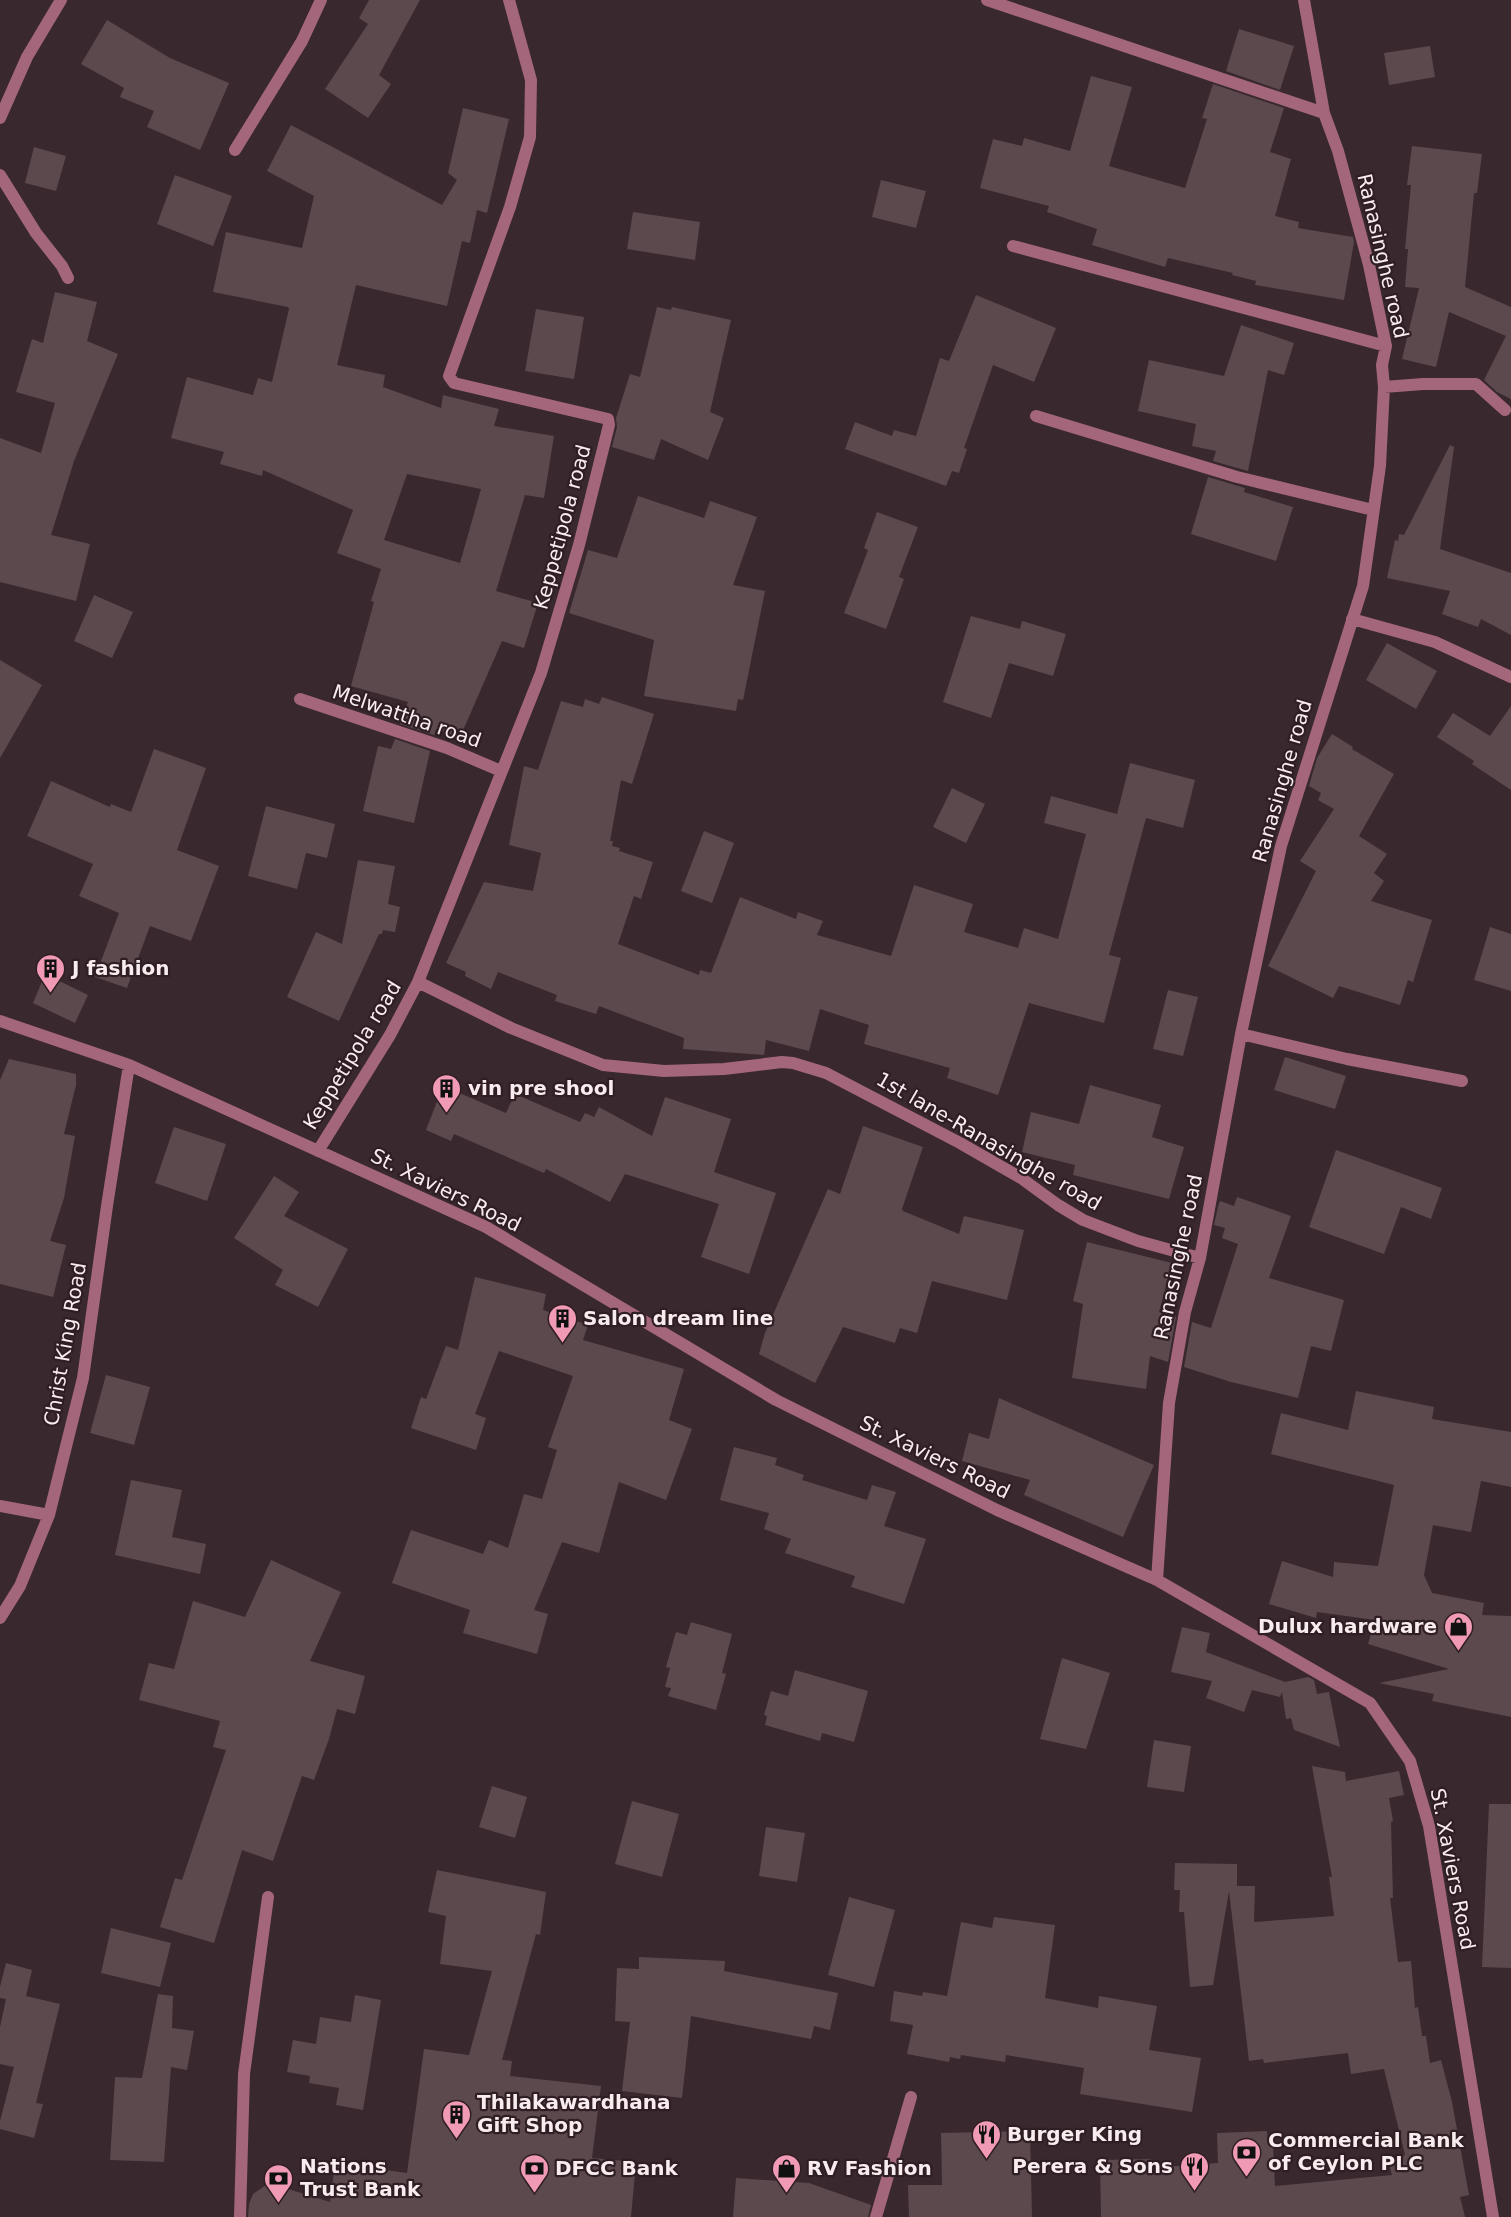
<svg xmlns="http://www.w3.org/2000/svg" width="1511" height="2217" viewBox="0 0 1511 2217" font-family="'DejaVu Sans',sans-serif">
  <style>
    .building { fill: #5c494e; fill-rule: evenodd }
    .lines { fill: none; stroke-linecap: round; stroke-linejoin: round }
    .minor { stroke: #a3667a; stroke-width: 12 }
    .labels { text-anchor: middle; stroke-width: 4.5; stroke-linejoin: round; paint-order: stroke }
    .street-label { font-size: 20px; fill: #f8ecef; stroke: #2f1e23 }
    .poi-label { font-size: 20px; font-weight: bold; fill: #f8ecef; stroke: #2f1e23; text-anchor: start }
  </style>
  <rect width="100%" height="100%" fill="#39282d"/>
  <path class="building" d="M 369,0 L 420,0 L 379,75 L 391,84 L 368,118 L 325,89 L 368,24 L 359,18 Z
    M 107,20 L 170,58 L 229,83 L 200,150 L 147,127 L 154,111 L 120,97 L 124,88 L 81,64 Z
    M 1239,29 L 1294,46 L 1280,90 L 1226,71 Z
    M 1430,46 L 1435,77 L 1389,85 L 1384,53 Z
    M 1091,76 L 1132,87 L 1109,166 L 1185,188 L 1207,119 L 1202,118 L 1213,84 L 1284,108 L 1270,152 L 1291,159 L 1275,216 L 1299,222 L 1298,228 L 1353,237 L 1354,242 L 1344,300 L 1255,285 L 1256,281 L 1232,275 L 1233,273 L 1168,258 L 1165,267 L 1092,245 L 1097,229 L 1047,212 L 1049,206 L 980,188 L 993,139 L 1022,146 L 1024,138 L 1070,151 Z
    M 463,108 L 509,119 L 487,213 L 477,210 L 470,243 L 462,241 L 447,306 L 356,285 L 337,365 L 385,375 L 383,387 L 441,408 L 443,395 L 499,409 L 494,426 L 554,436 L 544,498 L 525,495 L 496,591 L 538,603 L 524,648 L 502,641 L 461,735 L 459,734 L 458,737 L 436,729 L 434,735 L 400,724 L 408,702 L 351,686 L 374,602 L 371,601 L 381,569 L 337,553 L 353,510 L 263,470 L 262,476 L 220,464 L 224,452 L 171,438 L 187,377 L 253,395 L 258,378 L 272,382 L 289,309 L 288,307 L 213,292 L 226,232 L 302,248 L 314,196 L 267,171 L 291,125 L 442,205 L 457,180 L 448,173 ZM 407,474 L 481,489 L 460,563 L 384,540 Z
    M 1412,146 L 1482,154 L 1477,193 L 1474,193 L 1465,287 L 1511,307 L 1511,399 L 1497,392 L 1484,380 L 1506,336 L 1449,312 L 1436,367 L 1402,359 L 1419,288 L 1405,287 L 1408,249 L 1405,249 L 1411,185 L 1407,185 Z
    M 34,147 L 66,156 L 56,191 L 25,183 Z
    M 175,175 L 232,196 L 213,246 L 157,224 Z
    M 881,180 L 926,191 L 916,228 L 872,217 Z
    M 633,212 L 700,222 L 695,260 L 627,249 Z
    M 55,292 L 97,302 L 87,341 L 118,354 L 74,461 L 51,535 L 90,544 L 76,601 L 0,582 L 0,438 L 41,453 L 55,403 L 16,392 L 32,339 L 43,343 Z
    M 976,295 L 1056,328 L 1034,382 L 993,365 L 964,448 L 967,449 L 959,473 L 952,471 L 946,486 L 845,449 L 855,422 L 892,436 L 894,430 L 916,436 L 940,358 L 949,361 Z
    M 657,307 L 671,310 L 672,307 L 731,320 L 710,412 L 724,418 L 708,460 L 661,439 L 654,460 L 612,447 L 617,427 L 616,418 L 630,374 L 640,377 Z
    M 536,309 L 584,317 L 574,379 L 525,371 Z
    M 1241,325 L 1294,343 L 1284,375 L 1268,370 L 1248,471 L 1213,461 L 1216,451 L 1192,446 L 1196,424 L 1138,411 L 1149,360 L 1224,376 Z
    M 1450,445 L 1454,447 L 1440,549 L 1511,573 L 1511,635 L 1481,619 L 1478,627 L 1442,614 L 1450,591 L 1387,578 L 1395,540 L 1398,541 L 1399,534 L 1404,535 Z
    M 1208,477 L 1245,488 L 1244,492 L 1293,507 L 1276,561 L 1191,534 Z
    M 638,496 L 704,518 L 710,501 L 757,517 L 733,585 L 765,591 L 743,700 L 738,699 L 736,711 L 644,696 L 654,640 L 569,613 L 588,550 L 617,558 Z
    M 877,512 L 918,527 L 899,577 L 904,579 L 886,629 L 844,613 L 868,550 L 864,548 Z
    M 94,595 L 133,612 L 112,658 L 74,641 Z
    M 971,616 L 1020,629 L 1022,621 L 1066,634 L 1053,676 L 1009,663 L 991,718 L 943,702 Z
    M 1387,643 L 1437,671 L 1416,709 L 1366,680 Z
    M 0,660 L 42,685 L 0,758 Z
    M 602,697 L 654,714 L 632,784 L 621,780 L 610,841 L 613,841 L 612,846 L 620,848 L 619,851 L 653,862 L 641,899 L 634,896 L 618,944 L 699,975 L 700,970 L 711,973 L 740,897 L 796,919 L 798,912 L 823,921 L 817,935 L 891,956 L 914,885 L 973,904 L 964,932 L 1018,948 L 1024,928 L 1058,939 L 1086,834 L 1044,823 L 1051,796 L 1117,814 L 1130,763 L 1195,780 L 1183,828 L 1146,818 L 1109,955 L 1121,958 L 1104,1023 L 1029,1003 L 998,1095 L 947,1078 L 950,1068 L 864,1044 L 869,1025 L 820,1009 L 809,1051 L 766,1040 L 764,1055 L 683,1049 L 684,1038 L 599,1006 L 596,1014 L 555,1001 L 557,995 L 498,972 L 491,989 L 465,976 L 466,972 L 446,963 L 484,882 L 533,891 L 541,853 L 509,845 L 524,766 L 538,770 L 561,701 L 583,707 L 585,699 L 599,704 Z
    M 1511,706 L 1511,790 L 1472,764 L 1474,761 L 1437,737 L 1453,713 L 1490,736 Z
    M 1332,734 L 1353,747 L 1352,749 L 1394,774 L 1359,836 L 1387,854 L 1374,873 L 1384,881 L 1371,901 L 1432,920 L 1413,982 L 1408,980 L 1400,1005 L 1339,986 L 1333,998 L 1268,966 L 1316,871 L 1300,861 L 1334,809 L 1318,800 L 1321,793 L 1309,786 L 1317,758 Z
    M 395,739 L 430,751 L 414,823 L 363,811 L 378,746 L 391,749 Z
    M 154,749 L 206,768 L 177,850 L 219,866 L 191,941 L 150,926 L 127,988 L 95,977 L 119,913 L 79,896 L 93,864 L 27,836 L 51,781 L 110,807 L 111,804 L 131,812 Z
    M 952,788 L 985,804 L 966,843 L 933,827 Z
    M 266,806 L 335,824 L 327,858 L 306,853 L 297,889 L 248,876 Z
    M 704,831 L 734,843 L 712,903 L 681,891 Z
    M 358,860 L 395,866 L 388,904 L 400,907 L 395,932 L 383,930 L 382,934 L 379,934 L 339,1021 L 287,997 L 316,932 L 342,944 Z
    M 1490,927 L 1511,934 L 1511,991 L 1474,980 Z
    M 45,974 L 88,995 L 75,1023 L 33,1003 Z
    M 1168,990 L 1198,997 L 1183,1056 L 1153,1049 Z
    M 1285,1057 L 1346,1076 L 1335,1109 L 1274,1090 Z
    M 9,1059 L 76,1074 L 76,1085 L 64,1134 L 75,1136 L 64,1198 L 50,1241 L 66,1245 L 53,1297 L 0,1284 L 0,1080 Z
    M 1090,1085 L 1161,1105 L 1152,1137 L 1184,1147 L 1169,1199 L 1073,1175 L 1075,1165 L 1022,1152 L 1031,1112 L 1079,1124 Z
    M 443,1086 L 506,1113 L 515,1094 L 580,1122 L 585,1113 L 594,1117 L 599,1107 L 652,1136 L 665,1097 L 731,1119 L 714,1172 L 776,1193 L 749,1274 L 701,1257 L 719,1204 L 625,1174 L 610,1202 L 546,1169 L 544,1173 L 454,1134 L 451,1141 L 426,1130 Z
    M 863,1126 L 923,1147 L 902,1209 L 903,1211 L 959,1234 L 964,1216 L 1024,1230 L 1007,1300 L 932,1281 L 917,1333 L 900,1328 L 895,1343 L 843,1327 L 815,1383 L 759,1354 L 765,1333 L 828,1189 L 840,1194 Z
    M 174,1127 L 226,1144 L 207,1201 L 155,1183 Z
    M 1336,1150 L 1442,1188 L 1431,1219 L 1401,1207 L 1384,1254 L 1309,1227 Z
    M 274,1176 L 299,1192 L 284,1216 L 348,1249 L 318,1307 L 275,1285 L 283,1270 L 234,1238 Z
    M 1237,1197 L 1291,1216 L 1269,1278 L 1344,1300 L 1331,1351 L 1311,1346 L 1298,1398 L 1231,1382 L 1184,1367 L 1192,1322 L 1211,1328 L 1238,1244 L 1222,1238 L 1225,1228 L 1214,1225 L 1218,1207 L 1220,1201 L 1234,1206 Z
    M 1087,1242 L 1172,1263 L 1159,1312 L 1176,1317 L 1168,1362 L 1150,1356 L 1146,1389 L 1072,1378 L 1083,1304 L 1073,1301 Z
    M 475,1277 L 546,1294 L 543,1310 L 588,1325 L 583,1340 L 684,1369 L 669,1420 L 692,1429 L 666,1500 L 619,1482 L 599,1553 L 562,1542 L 534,1610 L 548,1614 L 537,1654 L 463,1633 L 470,1610 L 392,1583 L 411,1530 L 483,1554 L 489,1540 L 508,1548 L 524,1494 L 542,1499 L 557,1450 L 548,1447 L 573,1376 L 499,1351 L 475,1414 L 486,1418 L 476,1450 L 411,1428 L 421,1397 L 426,1399 L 446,1346 L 458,1350 Z
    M 106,1375 L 150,1387 L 134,1445 L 90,1433 Z
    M 1356,1391 L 1434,1407 L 1432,1419 L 1511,1432 L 1511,1487 L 1481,1481 L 1471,1532 L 1433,1525 L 1424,1575 L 1432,1593 L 1484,1603 L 1482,1615 L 1511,1616 L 1511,1717 L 1432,1701 L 1434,1694 L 1379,1683 L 1449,1669 L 1368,1644 L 1375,1620 L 1317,1612 L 1316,1618 L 1269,1604 L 1282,1561 L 1333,1577 L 1334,1562 L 1378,1566 L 1394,1485 L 1271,1454 L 1281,1413 L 1348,1430 Z
    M 999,1398 L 1154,1465 L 1123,1537 L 1024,1495 L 1030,1480 L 962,1461 L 969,1433 L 989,1439 Z
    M 734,1447 L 777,1458 L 775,1465 L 804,1475 L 802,1480 L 867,1500 L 872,1485 L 896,1492 L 884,1526 L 926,1539 L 904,1604 L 851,1587 L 855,1576 L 785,1553 L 791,1539 L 764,1529 L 769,1513 L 720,1500 Z
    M 131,1480 L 182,1490 L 172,1537 L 206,1544 L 200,1574 L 115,1555 Z
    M 271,1560 L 341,1592 L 310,1661 L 365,1676 L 355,1714 L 337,1709 L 329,1739 L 314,1780 L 302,1776 L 273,1861 L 242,1850 L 214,1943 L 160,1927 L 175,1878 L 182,1880 L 226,1750 L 213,1747 L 220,1721 L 139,1700 L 149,1663 L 174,1669 L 193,1601 L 245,1617 Z
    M 691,1622 L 732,1634 L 722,1673 L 726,1674 L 716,1710 L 668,1696 L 671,1688 L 665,1687 L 670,1668 L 666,1667 L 676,1632 L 687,1635 Z
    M 1182,1627 L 1210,1633 L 1206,1652 L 1285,1682 L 1308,1677 L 1314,1680 L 1317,1694 L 1329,1692 L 1340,1747 L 1294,1730 L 1291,1718 L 1286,1719 L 1282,1692 L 1280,1697 L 1252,1690 L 1244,1712 L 1206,1698 L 1212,1681 L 1171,1672 Z
    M 1062,1658 L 1110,1673 L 1086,1749 L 1040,1739 Z
    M 795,1670 L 868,1691 L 854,1742 L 822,1733 L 820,1741 L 765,1725 L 767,1716 L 764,1715 L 771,1691 L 788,1696 Z
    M 1154,1740 L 1191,1746 L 1184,1792 L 1147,1787 Z
    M 1312,1766 L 1345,1772 L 1346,1781 L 1399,1771 L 1404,1795 L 1389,1798 L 1393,1821 L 1391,1822 L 1393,1898 L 1390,1898 L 1398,1962 L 1411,1961 L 1415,2008 L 1418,2007 L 1422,2036 L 1426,2036 L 1430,2063 L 1441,2060 L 1452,2102 L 1469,2195 L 1460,2197 L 1465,2217 L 1101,2217 L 1100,2160 L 1151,2159 L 1151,2168 L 1218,2163 L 1217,2133 L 1267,2131 L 1268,2145 L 1273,2145 L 1275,2186 L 1392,2175 L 1388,2160 L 1405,2155 L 1384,2069 L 1351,2074 L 1348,2053 L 1264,2063 L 1263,2059 L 1249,2061 L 1229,1891 L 1213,1985 L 1190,1987 L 1184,1912 L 1179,1912 L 1180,1890 L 1174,1890 L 1175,1863 L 1237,1864 L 1237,1886 L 1255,1886 L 1254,1922 L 1334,1916 L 1329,1877 L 1332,1877 Z
    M 492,1786 L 527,1797 L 515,1838 L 479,1827 Z
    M 632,1801 L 679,1814 L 662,1877 L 615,1864 Z
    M 1489,1804 L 1511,1804 L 1511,1968 L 1482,1967 Z
    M 766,1827 L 805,1833 L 797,1882 L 759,1876 Z
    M 437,1870 L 546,1892 L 540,1935 L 536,1934 L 502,2060 L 512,2061 L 510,2076 L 601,2086 L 592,2158 L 636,2162 L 631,2217 L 248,2217 L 249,2204 L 253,2194 L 269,2183 L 330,2202 L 335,2163 L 407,2173 L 424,2049 L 469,2055 L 492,1971 L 440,1964 L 446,1916 L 428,1912 Z
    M 849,1897 L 895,1910 L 874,1987 L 828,1975 Z
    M 994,1917 L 1055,1925 L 1045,1998 L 1098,2008 L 1099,1996 L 1157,2006 L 1149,2050 L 1201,2058 L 1192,2112 L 1080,2094 L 1084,2068 L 1006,2055 L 1005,2062 L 961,2055 L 960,2059 L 950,2057 L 949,2062 L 907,2054 L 913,2025 L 890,2021 L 894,1991 L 922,1996 L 923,1992 L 947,1996 L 961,1922 L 992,1928 Z
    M 111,1928 L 171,1943 L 160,1987 L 101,1973 Z
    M 639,1957 L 725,1961 L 724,1971 L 838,1993 L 830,2030 L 814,2026 L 811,2039 L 691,2016 L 682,2098 L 622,2091 L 630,2022 L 615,2021 L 617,1968 L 639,1969 Z
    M 6,1963 L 32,1970 L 26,1996 L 60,2004 L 36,2103 L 43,2104 L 34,2138 L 0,2129 L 0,2121 L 14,2067 L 0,2064 L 0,2027 L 6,1999 L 0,1998 L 0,1987 Z
    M 158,1994 L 173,1996 L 172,2028 L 194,2031 L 187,2070 L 171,2067 L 164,2162 L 110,2160 L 115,2077 L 142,2078 Z
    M 355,1995 L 381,2000 L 363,2110 L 336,2105 L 339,2088 L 309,2083 L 310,2076 L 287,2072 L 293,2040 L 316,2044 L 320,2017 L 351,2022 Z
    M 1030,2131 L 1032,2217 L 909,2217 L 908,2185 L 942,2185 L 941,2133 Z
    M 736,2178 L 809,2183 L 871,2205 L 868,2217 L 733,2217 Z"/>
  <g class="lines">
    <path class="minor" d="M 987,0 L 1324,113
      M 0,118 L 27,57 L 61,0
      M 235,150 L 302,41 L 321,0
      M 0,175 L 36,233 L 62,266 L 68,278
      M 1013,246 L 1386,346
      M 1384,387 L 1423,384 L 1476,384 L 1505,410
      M 1036,416 L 1237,477 L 1373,510
      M 1352,619 L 1435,642 L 1511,677
      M 300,699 L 447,748 L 501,771
      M 418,982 L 511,1028 L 603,1065 L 664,1071 L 724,1069 L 782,1062 L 793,1063 L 826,1073 L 960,1143 L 1021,1178 L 1058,1205 L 1083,1220 L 1138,1241 L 1200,1258
      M 0,1021 L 129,1065 L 486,1227 L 776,1400 L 997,1510 L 1157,1580 L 1370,1703 L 1410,1761 L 1429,1826 L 1493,2217
      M 1241,1034 L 1347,1059 L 1462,1081
      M 318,1151 L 390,1035 L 418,982 L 541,673 L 579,545 L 609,425 L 608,419 L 454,383 L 449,376 L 510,207 L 530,137 L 531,80 L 509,0
      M 0,1506 L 49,1515
      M 1157,1580 L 1169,1403 L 1185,1312 L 1200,1258 L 1241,1034 L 1281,846 L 1363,586 L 1380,466 L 1384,387 L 1382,365 L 1386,346 L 1369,265 L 1338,151 L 1324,113 L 1304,0
      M 0,1618 L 20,1586 L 49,1515 L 83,1378 L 107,1206 L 129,1065
      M 240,2217 L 244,2074 L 268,1897
      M 876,2217 L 911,2097"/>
  </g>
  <defs>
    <symbol id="building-pin" viewBox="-11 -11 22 30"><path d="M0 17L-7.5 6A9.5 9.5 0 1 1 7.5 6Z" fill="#f09ab5" stroke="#2f1e23"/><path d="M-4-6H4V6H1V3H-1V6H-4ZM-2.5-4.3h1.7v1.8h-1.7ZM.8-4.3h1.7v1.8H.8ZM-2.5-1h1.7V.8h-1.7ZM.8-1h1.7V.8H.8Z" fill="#111"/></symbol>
    <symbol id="shop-pin" viewBox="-11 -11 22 30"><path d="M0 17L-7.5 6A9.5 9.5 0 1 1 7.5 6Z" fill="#f09ab5" stroke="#2f1e23"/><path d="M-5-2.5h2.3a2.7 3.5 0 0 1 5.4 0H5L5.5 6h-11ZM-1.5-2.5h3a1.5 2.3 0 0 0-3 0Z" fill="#111"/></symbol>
    <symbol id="restaurant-pin" viewBox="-11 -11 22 30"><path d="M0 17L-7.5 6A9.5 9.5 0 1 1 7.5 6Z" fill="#f09ab5" stroke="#2f1e23"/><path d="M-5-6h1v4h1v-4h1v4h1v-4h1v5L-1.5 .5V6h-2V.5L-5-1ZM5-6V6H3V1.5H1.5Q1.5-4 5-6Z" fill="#111"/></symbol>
    <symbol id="bank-pin" viewBox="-11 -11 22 30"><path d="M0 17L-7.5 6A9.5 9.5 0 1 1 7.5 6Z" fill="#f09ab5" stroke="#2f1e23"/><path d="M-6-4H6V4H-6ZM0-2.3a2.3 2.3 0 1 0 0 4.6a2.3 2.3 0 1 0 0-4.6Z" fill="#111"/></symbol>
  </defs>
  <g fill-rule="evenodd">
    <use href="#building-pin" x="34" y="952" width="33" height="45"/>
    <use href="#building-pin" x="430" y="1072" width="33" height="45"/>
    <use href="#building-pin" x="546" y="1302" width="33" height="45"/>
    <use href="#shop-pin" x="1442" y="1610" width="33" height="45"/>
    <use href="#building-pin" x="440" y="2098" width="33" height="45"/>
    <use href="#restaurant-pin" x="970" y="2118" width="33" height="45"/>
    <use href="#bank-pin" x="1230" y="2136" width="33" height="45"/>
    <use href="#restaurant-pin" x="1178" y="2150" width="33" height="45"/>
    <use href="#bank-pin" x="518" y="2152" width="33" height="45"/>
    <use href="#shop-pin" x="770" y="2152" width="33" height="45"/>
    <use href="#bank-pin" x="262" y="2162" width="33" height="45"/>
  </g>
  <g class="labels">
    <g class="street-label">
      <text transform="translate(1383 256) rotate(77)" y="7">Ranasinghe road</text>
      <text transform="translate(562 527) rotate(-75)" y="7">Keppetipola road</text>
      <text transform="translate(407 716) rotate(19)" y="7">Melwattha road</text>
      <text transform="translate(1282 781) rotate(-74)" y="7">Ranasinghe road</text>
      <text transform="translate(352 1055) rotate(-59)" y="7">Keppetipola road</text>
      <text transform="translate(989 1141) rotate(30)" y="7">1st lane-Ranasinghe road</text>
      <text transform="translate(446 1190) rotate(26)" y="7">St. Xaviers Road</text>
      <text transform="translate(1178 1257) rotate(-78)" y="7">Ranasinghe road</text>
      <text transform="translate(65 1344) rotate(-80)" y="7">Christ King Road</text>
      <text transform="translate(935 1457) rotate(26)" y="7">St. Xaviers Road</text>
      <text transform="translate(1453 1869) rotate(79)" y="7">St. Xaviers Road</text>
    </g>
    <g class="poi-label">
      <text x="72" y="975">J fashion</text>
      <text x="468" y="1095">vin pre shool</text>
      <text x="583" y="1325">Salon dream line</text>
      <text x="1437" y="1633" text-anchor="end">Dulux hardware</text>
      <text x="477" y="2109">Thilakawardhana<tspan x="477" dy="23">Gift Shop</tspan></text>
      <text x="1007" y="2141">Burger King</text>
      <text x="1268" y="2147">Commercial Bank<tspan x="1268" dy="23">of Ceylon PLC</tspan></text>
      <text x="300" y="2173">Nations<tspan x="300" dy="23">Trust Bank</tspan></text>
      <text x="1173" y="2173" text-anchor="end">Perera &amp; Sons</text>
      <text x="555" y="2175">DFCC Bank</text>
      <text x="807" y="2175">RV Fashion</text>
    </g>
  </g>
</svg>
